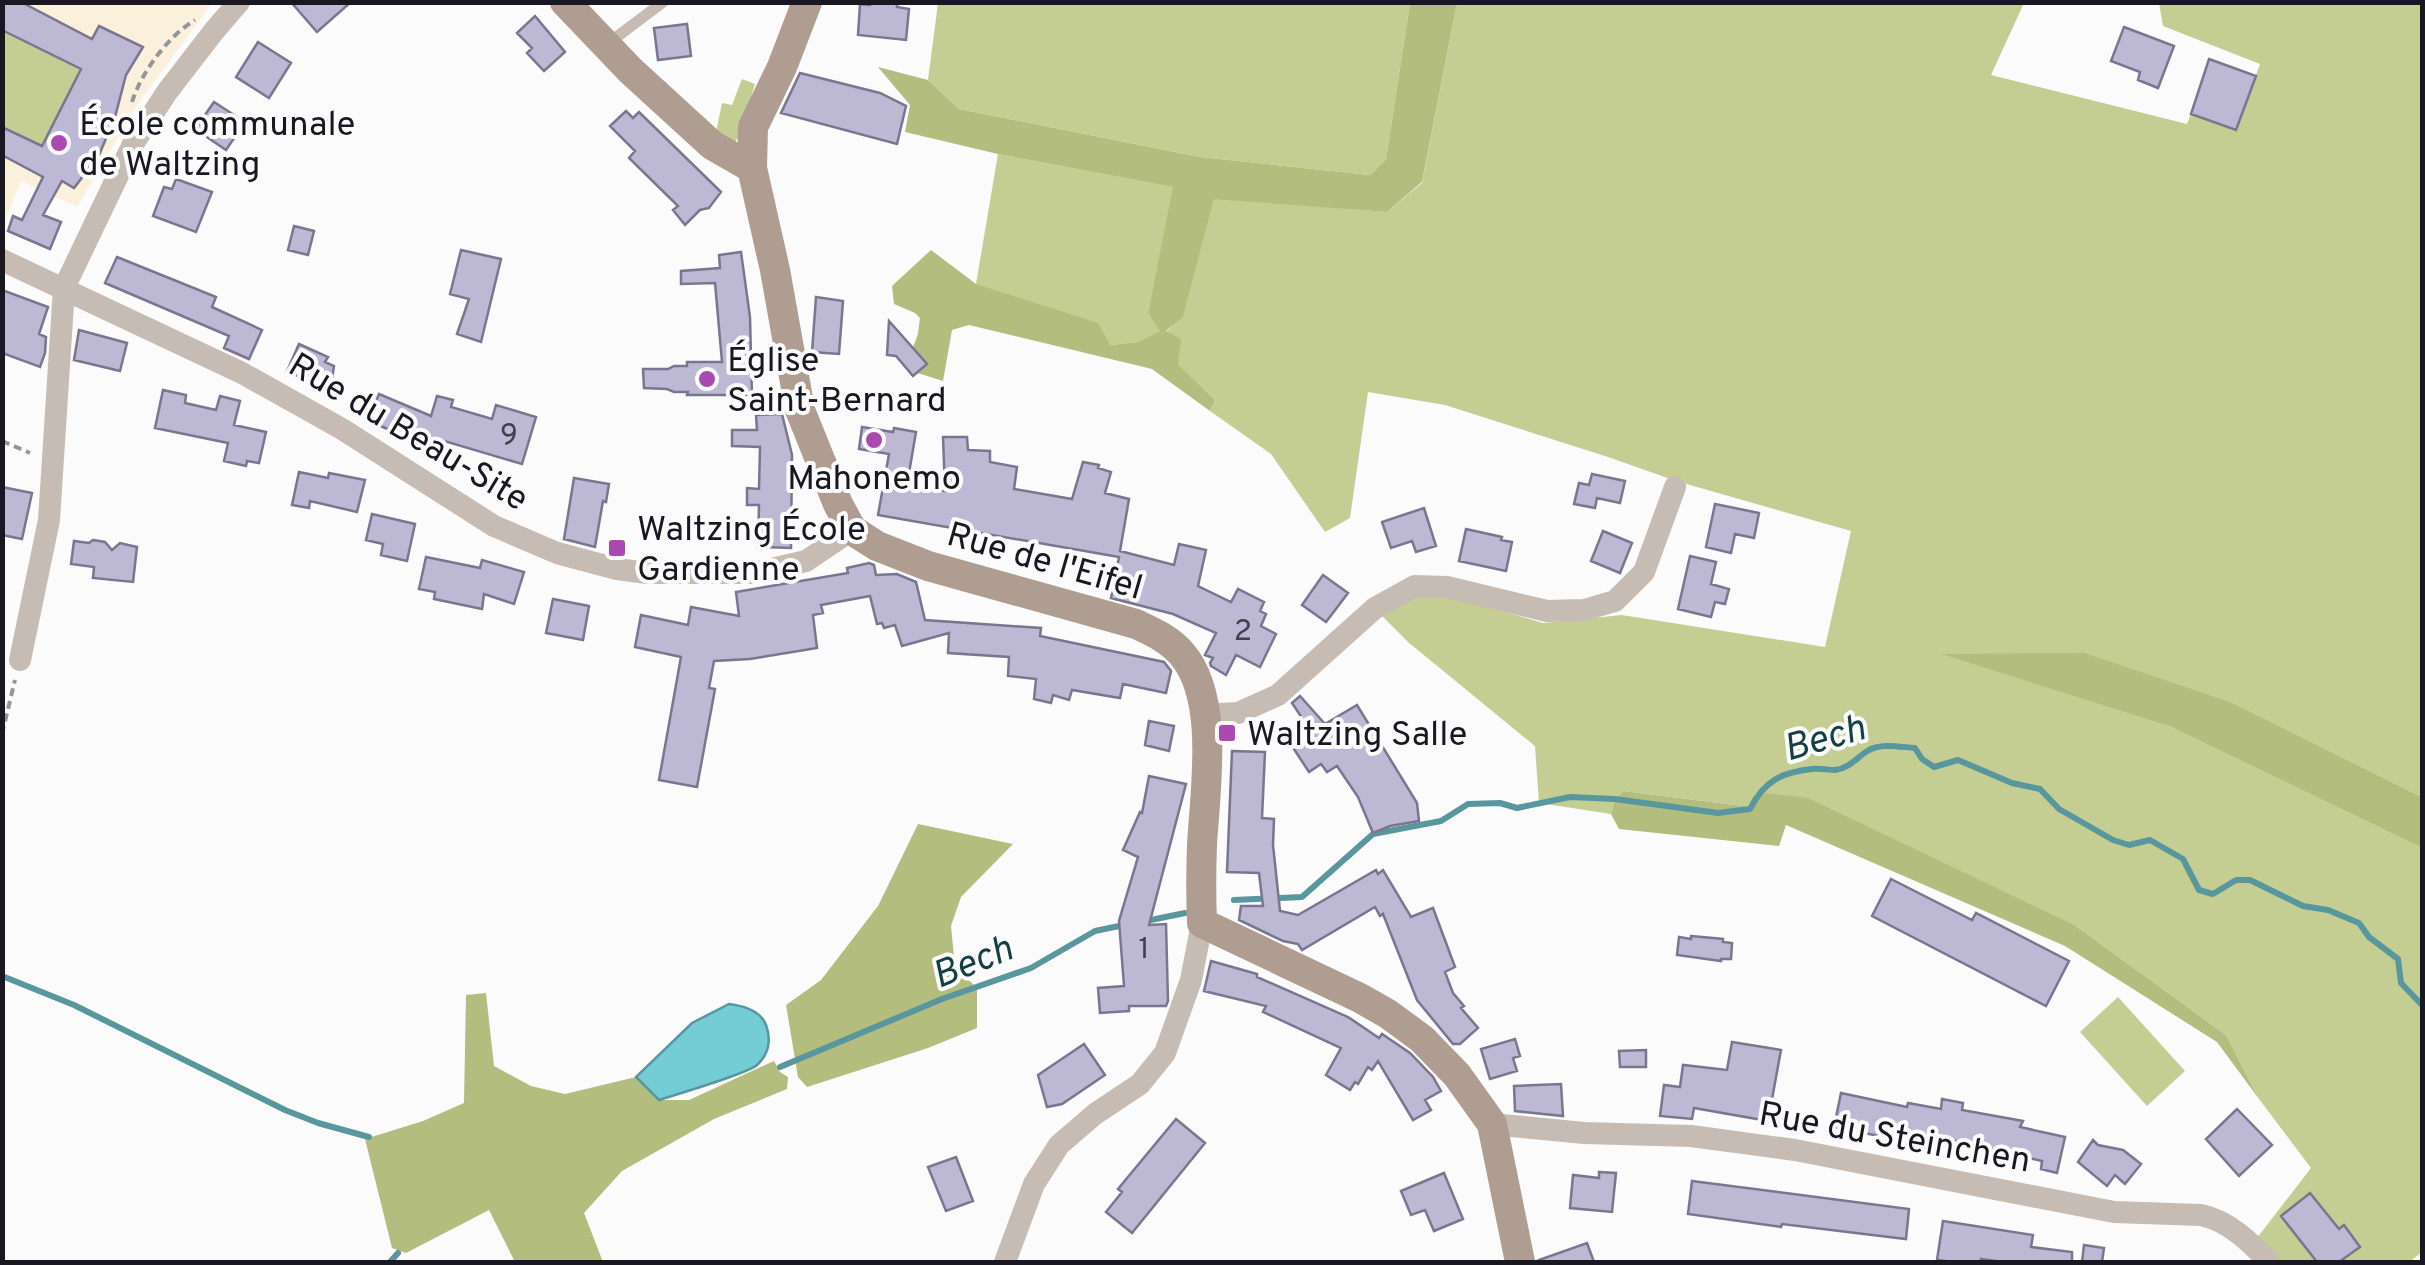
<svg xmlns="http://www.w3.org/2000/svg" width="2425" height="1265" viewBox="0 0 2425 1265" font-family="Overpass,sans-serif">
  <style>
    .education { fill: #fbf0db }
    .green { fill: #c4ce92 }
    .forest { fill: #b3bd7d }
    .water { fill: #74cdd4; stroke: #59979f; stroke-width: 2.5 }
    .lines { fill: none; stroke-linecap: round; stroke-linejoin: round }
    .stream { stroke: #59979f; stroke-width: 6 }
    .building { fill: #bdb8d4; stroke: #7a768f; stroke-width: 2.5 }
    .path { stroke: #959599; stroke-width: 4; stroke-dasharray: 8 5; stroke-linecap: butt }
    .lane { stroke: #c7bcb3; stroke-width: 11 }
    .street { stroke: #c7bcb3; stroke-width: 22 }
    .secondary { stroke: #ae9d90; stroke-width: 30 }
    .poi-dot { fill: #aa49b0; stroke: #fbfbfb; stroke-width: 4 }
    .labels { text-anchor: middle; stroke-width: 8; stroke-linejoin: round; paint-order: stroke }
    .number-label { font-size: 30px; fill: #42404e }
    .poi-label { font-size: 35px; fill: #191822; stroke: #fbfbfb; text-anchor: start }
    .street-label { font-size: 35px; fill: #191822; stroke: #fbfbfb }
    .water-label { font-size: 38px; font-style: italic; fill: #153f43; stroke: #fbfbfb }
  </style>
  <rect width="100%" height="100%" fill="#fbfbfb"/>
  <path class="education" d="M 202,2 L 210,6 L 137,105 L 77,207 L 21,181 L 3,225 L 3,3 Z"/>
  <path class="green" d="M 938,3 L 1410,3 L 1386,159 L 1370,175 L 1200,157 L 959,109 L 928,80 Z
    M 1457,3 L 2024,3 L 1991,75 L 2187,124 L 2191,114 L 2236,130 L 2260,64 L 2163,26 L 2159,3 L 2422,3 L 2422,797 L 2231,702 L 2084,654 L 1945,655 L 2171,727 L 2422,848 L 2422,1252 L 2412,1260 L 2402,1262 L 2281,1262 L 2257,1238 L 2311,1168 L 2259,1099 L 2226,1035 L 2076,926 L 1751,807 L 1623,791 L 1615,799 L 1611,814 L 1539,803 L 1535,746 L 1408,642 L 1382,616 L 1414,597 L 1446,595 L 1543,623 L 1622,615 L 1825,647 L 1851,531 L 1676,481 L 1608,457 L 1445,405 L 1368,392 L 1350,518 L 1325,532 L 1271,454 L 1210,411 L 1215,400 L 1178,364 L 1166,332 L 1183,316 L 1214,198 L 1387,212 L 1422,183 Z
    M 3,32 L 81,69 L 30,170 L 3,157 Z
    M 742,79 L 755,84 L 739,136 L 735,142 L 715,137 L 722,103 L 732,105 Z
    M 998,154 L 1174,187 L 1148,313 L 1161,331 L 1138,342 L 1110,345 L 976,284 Z
    M 2118,997 L 2185,1071 L 2147,1106 L 2080,1032 Z"/>
  <path class="forest" d="M 1410,3 L 1457,3 L 1422,182 L 1387,212 L 1214,199 L 1183,317 L 1166,331 L 1181,339 L 1178,364 L 1215,400 L 1210,411 L 1152,369 L 969,325 L 952,330 L 943,381 L 905,369 L 918,334 L 920,318 L 915,313 L 894,304 L 892,286 L 931,250 L 976,284 L 1098,323 L 1110,345 L 1138,342 L 1160,331 L 1148,313 L 1173,187 L 998,154 L 905,132 L 910,105 L 878,67 L 928,80 L 959,109 L 1200,157 L 1370,175 L 1386,159 Z
    M 2084,653 L 2231,702 L 2422,797 L 2422,848 L 2171,727 L 1941,654 Z
    M 1623,791 L 1751,807 L 1758,792 L 1808,798 L 2076,926 L 2226,1035 L 2259,1099 L 2217,1042 L 2065,946 L 1786,825 L 1779,846 L 1619,829 L 1611,814 L 1615,799 Z
    M 918,824 L 1013,844 L 961,897 L 951,926 L 955,967 L 977,988 L 977,1028 L 928,1048 L 807,1087 L 798,1077 L 786,1005 L 821,980 L 878,906 Z
    M 486,993 L 494,1066 L 531,1086 L 565,1094 L 636,1077 L 659,1100 L 689,1100 L 774,1061 L 780,1072 L 788,1077 L 787,1089 L 714,1119 L 622,1171 L 584,1213 L 603,1262 L 515,1262 L 489,1210 L 406,1253 L 392,1248 L 365,1139 L 423,1121 L 464,1103 L 466,995 Z"/>
  <path class="water" d="M 729,1004 C 745,1006 763,1012 767,1028 C 771,1042 768,1055 757,1065 C 747,1074 677,1094 659,1100 L 636,1077 L 692,1023 Z"/>
  <g class="lines">
    <path class="stream" d="M 1234,900 L 1302,897 L 1373,834 L 1441,821 L 1468,804 L 1500,803 L 1517,808 L 1570,797 L 1615,799 L 1718,813 L 1750,809 C 1764,781 1782,772 1812,769 C 1820,768 1828,770 1835,770 C 1850,768 1857,757 1869,750 C 1882,743 1900,747 1915,748 L 1922,759 L 1934,767 L 1958,760 L 2012,783 L 2040,789 L 2059,809 L 2113,840 L 2129,845 L 2150,840 L 2183,859 L 2199,890 L 2213,894 L 2236,880 L 2250,880 L 2303,906 L 2328,910 L 2359,923 L 2369,937 L 2398,959 L 2401,983 L 2422,1005
      M 1146,921 L 1185,913
      M 2,976 L 74,1005 L 285,1110 L 318,1123 L 369,1137
      M 780,1067 L 942,999 L 1031,968 L 1095,931 L 1124,925
      M 390,1262 L 398,1253"/>
  </g>
  <path class="building" d="M 2,2 L 21,2 L 92,39 L 99,26 L 143,47 L 126,75 L 115,117 L 99,155 L 74,188 L 62,181 L 43,215 L 61,222 L 50,249 L 8,231 L 13,216 L 22,220 L 43,177 L 2,155 L 2,127 L 42,146 L 81,69 L 2,30 Z
    M 291,2 L 351,2 L 317,32 Z
    M 870,2 L 897,2 L 897,7 L 909,9 L 906,40 L 858,35 L 860,4 L 870,5 Z
    M 535,16 L 565,52 L 544,71 L 527,53 L 532,48 L 517,33 Z
    M 687,24 L 691,56 L 658,60 L 654,28 Z
    M 2124,27 L 2174,46 L 2158,88 L 2138,80 L 2140,72 L 2111,61 Z
    M 258,42 L 291,63 L 269,98 L 236,77 Z
    M 2209,59 L 2256,76 L 2236,130 L 2191,114 Z
    M 800,73 L 880,93 L 906,106 L 897,144 L 781,113 Z
    M 214,102 L 245,122 L 226,150 L 195,129 Z
    M 626,111 L 633,118 L 639,112 L 721,192 L 709,208 L 700,210 L 685,225 L 673,210 L 678,206 L 629,158 L 635,151 L 610,126 Z
    M 176,179 L 212,192 L 196,232 L 153,216 L 164,187 L 172,189 Z
    M 294,226 L 314,231 L 308,255 L 288,250 Z
    M 461,250 L 501,259 L 481,342 L 457,334 L 469,299 L 450,294 Z
    M 741,252 L 750,317 L 752,395 L 687,395 L 688,392 L 674,392 L 667,389 L 644,388 L 643,369 L 668,369 L 674,366 L 687,366 L 687,362 L 722,362 L 715,283 L 681,284 L 681,271 L 720,268 L 719,255 Z
    M 117,257 L 216,297 L 212,307 L 262,330 L 249,359 L 224,348 L 229,336 L 105,283 Z
    M 2,290 L 48,307 L 39,334 L 46,337 L 45,353 L 40,367 L 2,353 Z
    M 816,297 L 843,301 L 839,354 L 812,352 Z
    M 889,321 L 927,364 L 913,376 L 896,356 L 887,355 Z
    M 79,330 L 127,343 L 120,371 L 74,360 Z
    M 299,344 L 328,357 L 325,362 L 334,366 L 331,386 L 318,380 L 316,384 L 287,371 Z
    M 163,390 L 186,395 L 185,403 L 216,410 L 220,396 L 240,401 L 234,425 L 266,432 L 259,463 L 247,461 L 246,466 L 224,461 L 228,443 L 155,428 Z
    M 379,394 L 431,416 L 437,396 L 453,400 L 451,407 L 492,419 L 496,405 L 536,417 L 522,464 L 414,432 L 412,439 L 368,421 Z
    M 782,414 L 792,455 L 791,548 L 758,547 L 759,505 L 747,505 L 747,488 L 759,489 L 760,447 L 732,446 L 732,430 L 757,430 L 756,415 Z
    M 862,427 L 893,432 L 894,428 L 916,432 L 907,485 L 945,491 L 943,437 L 967,437 L 968,450 L 990,451 L 990,462 L 1017,467 L 1014,489 L 1072,499 L 1083,462 L 1099,465 L 1098,468 L 1111,472 L 1105,493 L 1129,499 L 1120,551 L 1174,565 L 1179,544 L 1206,550 L 1198,586 L 1231,602 L 1238,589 L 1264,602 L 1260,611 L 1266,614 L 1261,626 L 1276,634 L 1260,667 L 1236,655 L 1226,675 L 1211,666 L 1210,663 L 1213,658 L 1205,655 L 1216,633 L 1173,614 L 1111,598 L 1119,557 L 878,515 L 889,454 L 859,449 Z
    M 299,472 L 328,478 L 329,473 L 365,480 L 357,512 L 310,501 L 309,508 L 292,505 Z
    M 1592,474 L 1625,481 L 1620,503 L 1597,498 L 1595,508 L 1574,504 L 1579,483 L 1589,485 Z
    M 574,478 L 609,484 L 606,502 L 603,501 L 595,547 L 564,539 Z
    M 2,487 L 32,493 L 22,539 L 2,535 Z
    M 1715,504 L 1759,513 L 1754,538 L 1735,534 L 1731,553 L 1706,547 Z
    M 1424,508 L 1436,546 L 1416,552 L 1412,541 L 1391,548 L 1382,522 Z
    M 372,514 L 415,524 L 407,561 L 381,555 L 383,544 L 366,540 Z
    M 1466,529 L 1502,537 L 1501,540 L 1512,542 L 1506,571 L 1459,561 Z
    M 1603,531 L 1632,543 L 1620,573 L 1591,561 Z
    M 93,540 L 105,542 L 112,550 L 120,543 L 137,547 L 133,582 L 93,578 L 94,567 L 71,564 L 74,541 L 89,543 Z
    M 1690,556 L 1716,562 L 1711,584 L 1729,589 L 1725,604 L 1715,602 L 1711,617 L 1678,609 Z
    M 426,557 L 480,568 L 482,560 L 524,572 L 514,604 L 484,594 L 482,609 L 434,599 L 435,592 L 419,589 Z
    M 869,563 L 874,565 L 876,575 L 897,574 L 916,582 L 925,620 L 1041,628 L 1040,636 L 1164,662 L 1171,671 L 1166,693 L 1123,684 L 1120,698 L 1072,690 L 1069,700 L 1053,695 L 1051,703 L 1034,699 L 1036,679 L 1008,676 L 1009,657 L 948,653 L 949,633 L 902,646 L 895,625 L 884,628 L 882,623 L 877,624 L 870,596 L 821,605 L 823,613 L 813,615 L 817,648 L 750,659 L 714,661 L 709,688 L 715,689 L 697,787 L 659,780 L 681,657 L 635,647 L 641,615 L 688,625 L 691,607 L 739,616 L 736,592 L 848,573 L 847,568 Z
    M 1323,575 L 1348,593 L 1326,622 L 1302,605 Z
    M 553,599 L 589,606 L 583,640 L 546,633 Z
    M 1300,696 L 1325,724 L 1357,705 L 1417,803 L 1419,821 L 1390,826 L 1373,833 L 1358,797 L 1337,766 L 1327,772 L 1321,764 L 1309,772 L 1292,746 L 1312,733 L 1292,703 Z
    M 1149,721 L 1174,726 L 1169,751 L 1145,745 Z
    M 1232,751 L 1265,752 L 1262,818 L 1274,819 L 1273,845 L 1280,911 L 1298,915 L 1376,870 L 1378,874 L 1383,870 L 1411,917 L 1433,908 L 1455,967 L 1445,972 L 1453,993 L 1464,1006 L 1461,1008 L 1478,1028 L 1460,1044 L 1453,1044 L 1417,1000 L 1383,914 L 1380,916 L 1375,907 L 1302,950 L 1298,944 L 1283,941 L 1239,920 L 1241,906 L 1263,906 L 1259,873 L 1227,872 Z
    M 1149,776 L 1186,784 L 1149,925 L 1166,924 L 1168,1001 L 1166,1006 L 1129,1006 L 1129,1011 L 1100,1013 L 1098,988 L 1124,986 L 1119,921 L 1138,857 L 1123,850 L 1140,812 L 1142,813 Z
    M 1891,879 L 1972,920 L 1976,913 L 2069,961 L 2046,1006 L 1872,916 Z
    M 1691,936 L 1723,939 L 1723,942 L 1732,943 L 1731,959 L 1721,959 L 1721,961 L 1677,955 L 1679,937 L 1691,939 Z
    M 1211,961 L 1257,974 L 1257,977 L 1348,1017 L 1379,1038 L 1382,1034 L 1410,1053 L 1433,1077 L 1441,1091 L 1425,1100 L 1431,1110 L 1413,1120 L 1378,1061 L 1372,1070 L 1368,1067 L 1358,1084 L 1355,1082 L 1350,1090 L 1326,1075 L 1341,1048 L 1263,1012 L 1266,1006 L 1204,991 Z
    M 1515,1039 L 1520,1056 L 1513,1058 L 1517,1071 L 1490,1079 L 1481,1049 Z
    M 1732,1042 L 1781,1050 L 1768,1121 L 1694,1108 L 1692,1119 L 1660,1116 L 1664,1085 L 1680,1087 L 1683,1065 L 1727,1070 Z
    M 1084,1044 L 1105,1075 L 1062,1104 L 1047,1107 L 1038,1075 Z
    M 1646,1050 L 1646,1067 L 1620,1067 L 1619,1051 Z
    M 1561,1084 L 1563,1116 L 1515,1111 L 1514,1086 Z
    M 1841,1093 L 1907,1107 L 1908,1103 L 1941,1109 L 1942,1099 L 1963,1103 L 1962,1110 L 2023,1121 L 2020,1127 L 2065,1137 L 2057,1173 L 2041,1169 L 2042,1161 L 1956,1141 L 1954,1150 L 1933,1146 L 1935,1137 L 1881,1126 L 1879,1136 L 1834,1127 Z
    M 2237,1109 L 2272,1145 L 2239,1176 L 2206,1139 Z
    M 1176,1119 L 1205,1143 L 1132,1233 L 1106,1212 L 1122,1192 L 1118,1189 Z
    M 2093,1140 L 2098,1145 L 2123,1150 L 2141,1164 L 2125,1184 L 2115,1175 L 2107,1186 L 2078,1162 Z
    M 956,1157 L 973,1201 L 946,1211 L 928,1167 Z
    M 1599,1172 L 1616,1173 L 1612,1212 L 1570,1208 L 1573,1175 L 1599,1178 Z
    M 1444,1173 L 1463,1219 L 1434,1231 L 1425,1210 L 1411,1215 L 1401,1191 Z
    M 1692,1181 L 1909,1209 L 1906,1239 L 1782,1224 L 1781,1227 L 1688,1214 Z
    M 2310,1193 L 2339,1229 L 2344,1225 L 2360,1247 L 2339,1262 L 2317,1262 L 2281,1216 Z
    M 1943,1221 L 2033,1235 L 2031,1247 L 2072,1252 L 2072,1262 L 2003,1262 L 1981,1259 L 1980,1262 L 1954,1262 L 1937,1260 Z
    M 1587,1243 L 1594,1262 L 1540,1262 L 1539,1260 Z
    M 2084,1245 L 2104,1248 L 2102,1262 L 2082,1262 Z"/>
  <g class="lines">
    <path class="path" d="M 132,102 C 141,73 168,36 195,20
      M 2,441 L 30,453
      M 2,734 L 15,680"/>
    <path class="lane" d="M 606,45 L 663,2"/>
    <path class="street" d="M 2,260 L 242,373 L 342,429 L 494,526 L 557,553 L 617,569 L 647,573 L 753,573 L 806,561 L 852,530
      M 20,660 L 49,520 L 64,288 L 133,144 L 167,92 L 214,31 L 239,2
      M 1204,715 L 1238,713 L 1278,695 L 1375,608 L 1415,586 L 1447,587 L 1547,611 L 1584,610 L 1615,601 L 1644,572 L 1675,487
      M 1492,1124 L 1584,1133 L 1691,1136 L 1795,1150 L 2114,1212 L 2201,1215 C 2229,1221 2250,1242 2269,1262
      M 1005,1262 L 1034,1184 L 1059,1145 L 1095,1114 L 1140,1084 L 1165,1053 L 1191,980 L 1202,923"/>
    <path class="secondary" d="M 565,2 L 630,70 L 712,145 L 752,168
      M 807,2 L 782,67 L 753,127 L 752,168 L 775,270 L 800,410 L 838,504 L 852,530 L 877,546 L 928,566 L 1136,624 C 1153,632 1169,639 1182,654 C 1220,698 1205,790 1202,845 C 1201,871 1201,897 1202,923 L 1360,998 L 1388,1014 L 1422,1039 L 1457,1075 L 1492,1124 L 1520,1262"/>
  </g>
  <g class="poi-dot">
    <circle cx="59" cy="143" r="10"/>
    <circle cx="707" cy="379" r="10"/>
    <circle cx="874" cy="440" r="10"/>
    <rect x="607" y="538" width="20" height="20" rx="5"/>
    <rect x="1217" y="723" width="20" height="20" rx="5"/>
  </g>
  <g class="labels">
    <g class="number-label">
      <text x="509" y="444">9</text>
      <text x="1243" y="640">2</text>
      <text x="1144" y="958">1</text>
    </g>
    <g class="poi-label">
      <text x="79" y="135">École communale<tspan x="79" dy="40">de Waltzing</tspan></text>
      <text x="727" y="371">Église<tspan x="727" dy="40">Saint-Bernard</tspan></text>
      <text x="874" y="489" text-anchor="middle">Mahonemo</text>
      <text x="637" y="540">Waltzing École<tspan x="637" dy="40">Gardienne</tspan></text>
      <text x="1247" y="745">Waltzing Salle</text>
    </g>
    <g class="street-label">
      <text transform="translate(409 431) rotate(31)" y="12">Rue du Beau-Site</text>
      <text transform="translate(1045 560) rotate(16)" y="12">Rue de l'Eifel</text>
      <text transform="translate(1895 1136) rotate(10)" y="12">Rue du Steinchen</text>
    </g>
    <g class="water-label">
      <text transform="translate(1824 737) rotate(-16)" y="13">Bech</text>
      <text transform="translate(972 961) rotate(-22)" y="13">Bech</text>
    </g>
  </g>
  <rect width="2425" height="1265" fill="none" stroke="#191822" stroke-width="10"/>
</svg>
